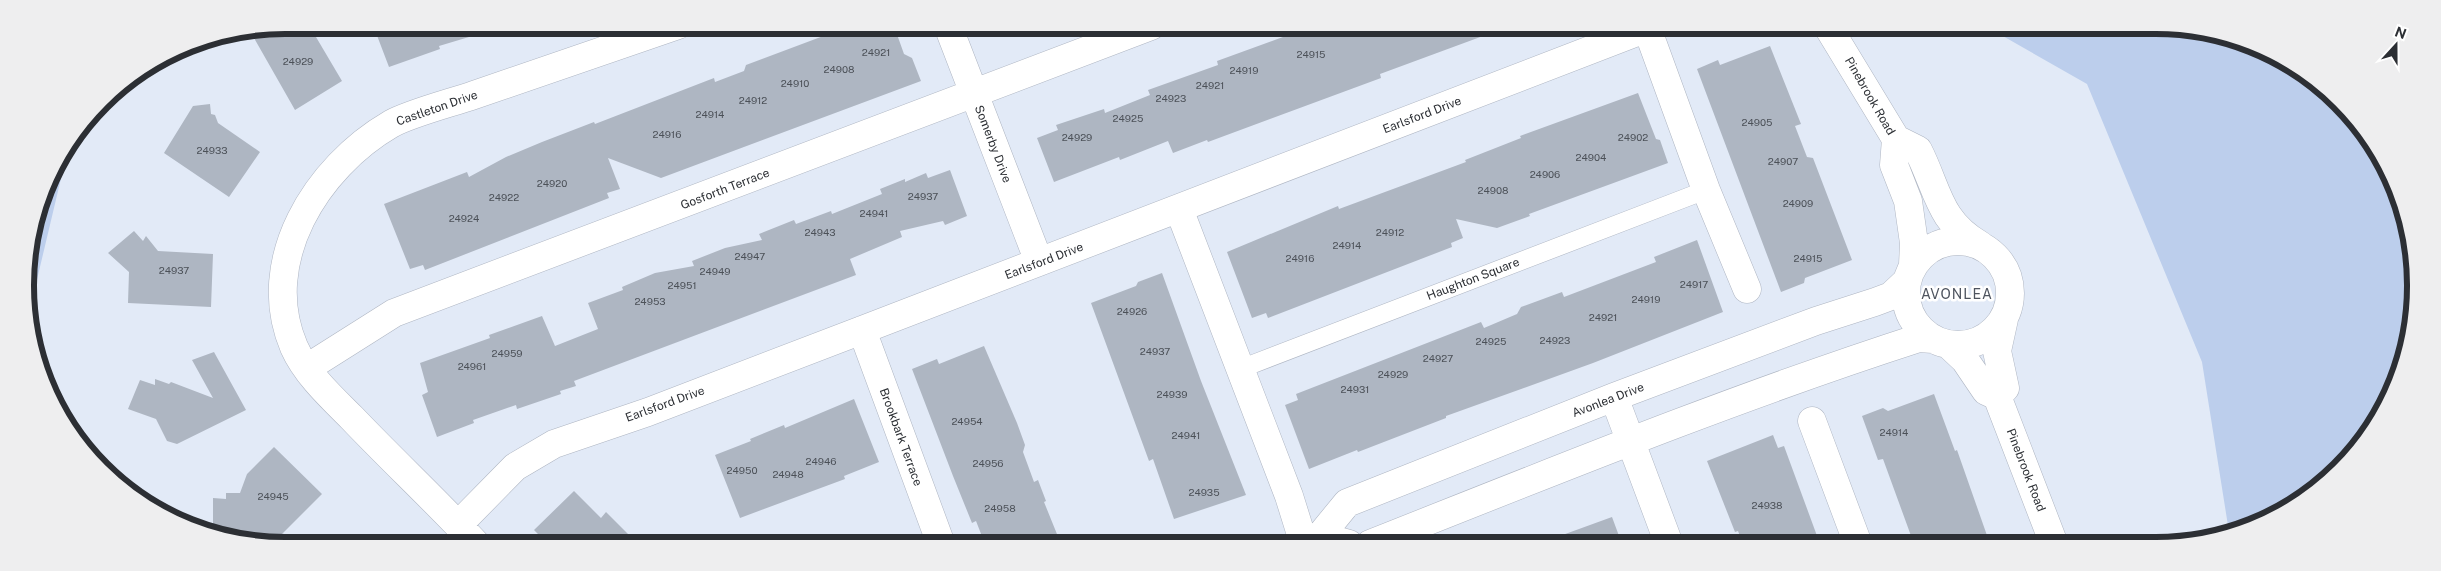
<svg xmlns="http://www.w3.org/2000/svg" width="2441" height="571" viewBox="0 0 2441 571" font-family="'Public Sans',sans-serif">
  <style>
    .green { fill: #bcceec }
    .building { fill: #aeb6c2 }
    .lines { fill: none; stroke-linecap: round; stroke-linejoin: round }
    .lane-casing { stroke: #aeb5c2; stroke-width: 19 }
    .street-casing { stroke: #aeb5c2; stroke-width: 29 }
    .path { stroke: #898e97; stroke-width: 3; stroke-dasharray: 2.5 2.5; stroke-linecap: butt }
    .lane { stroke: #fff; stroke-width: 18 }
    .street { stroke: #fff; stroke-width: 28 }
    .labels { text-anchor: middle; stroke-width: 5; stroke-linejoin: round; paint-order: stroke }
    .number-label { font-size: 10px; fill: #4c5158 }
    .street-label { font-size: 12px; fill: #2c2f34; stroke: #fff }
    .neighbourhood-label { font-size: 14px; letter-spacing: 1px; fill: #4e545f; stroke: #fff }
    .rim { fill: none; stroke: #2c2f34; stroke-width: 6 }
  </style>
  <rect width="100%" height="100%" fill="#e2eaf7"/>
  <path class="green" d="M 1987,27 L 2190,27 L 2286,60 L 2362,127 L 2407,218 L 2414,320 L 2389,401 L 2339,470 L 2270,519 L 2229,532 L 2202,362 L 2087,84 Z
    M 68,149 L 30,309 L 26,268 L 52,171 Z"/>
  <path class="building" d="M 287,25 L 318,25 L 316,37 L 342,81 L 295,110 L 254,38 L 267,29 Z
    M 373,25 L 488,25 L 489,31 L 439,46 L 440,49 L 389,67 Z
    M 850,26 L 894,26 L 904,54 L 912,58 L 921,81 L 661,178 L 608,158 L 620,189 L 607,193 L 609,198 L 425,270 L 423,265 L 410,269 L 384,204 L 467,172 L 469,177 L 506,157 L 542,142 L 594,122 L 595,124 L 714,78 L 715,82 L 744,71 L 746,65 Z
    M 1313,26 L 1501,26 L 1502,29 L 1380,74 L 1381,78 L 1208,142 L 1207,140 L 1173,153 L 1168,141 L 1120,160 L 1119,157 L 1054,182 L 1037,138 L 1058,130 L 1056,125 L 1104,109 L 1105,113 L 1150,95 L 1148,90 L 1218,65 L 1217,61 Z
    M 1770,46 L 1801,124 L 1795,126 L 1807,157 L 1813,158 L 1852,260 L 1805,278 L 1804,283 L 1781,292 L 1697,69 L 1718,60 L 1720,65 Z
    M 1638,93 L 1656,139 L 1660,140 L 1668,163 L 1529,214 L 1530,216 L 1497,228 L 1456,219 L 1463,238 L 1451,243 L 1452,247 L 1268,318 L 1266,313 L 1252,318 L 1227,252 L 1338,206 L 1339,209 L 1466,162 L 1465,160 L 1521,138 L 1520,136 Z
    M 210,104 L 211,114 L 215,115 L 218,123 L 260,152 L 229,197 L 164,153 L 193,106 Z
    M 950,170 L 967,216 L 945,225 L 943,221 L 900,231 L 902,237 L 850,259 L 856,275 L 574,381 L 576,386 L 560,391 L 561,394 L 517,409 L 516,405 L 473,420 L 474,423 L 437,437 L 422,395 L 428,392 L 420,363 L 490,338 L 489,335 L 542,316 L 555,346 L 598,329 L 588,303 L 623,290 L 622,287 L 655,273 L 694,266 L 692,261 L 725,248 L 762,240 L 759,234 L 794,220 L 796,224 L 831,211 L 832,214 L 882,194 L 880,189 L 905,179 L 905,182 L 926,173 L 928,178 Z
    M 134,231 L 143,241 L 146,236 L 158,251 L 213,254 L 211,307 L 128,303 L 129,272 L 108,253 Z
    M 1697,240 L 1723,312 L 1593,363 L 1446,416 L 1446,418 L 1358,452 L 1357,450 L 1309,469 L 1285,405 L 1298,400 L 1296,394 L 1481,322 L 1484,328 L 1517,314 L 1521,307 L 1562,292 L 1564,297 L 1656,262 L 1654,257 Z
    M 1162,273 L 1201,381 L 1246,495 L 1174,519 L 1153,459 L 1149,461 L 1091,303 L 1136,286 L 1138,282 Z
    M 984,346 L 1017,423 L 1025,445 L 1023,452 L 1034,482 L 1038,480 L 1046,501 L 1044,502 L 1061,544 L 985,544 L 976,521 L 972,523 L 953,476 L 912,369 L 937,359 L 939,364 Z
    M 214,352 L 246,410 L 177,444 L 167,441 L 156,419 L 128,409 L 140,380 L 155,385 L 155,379 L 169,384 L 171,382 L 213,398 L 192,360 Z
    M 1934,394 L 1955,451 L 1957,450 L 1990,544 L 1914,544 L 1883,459 L 1878,460 L 1862,416 L 1883,408 L 1888,411 Z
    M 854,399 L 879,462 L 844,476 L 845,479 L 740,518 L 715,455 L 751,441 L 750,439 L 784,425 L 785,428 Z
    M 1773,435 L 1778,448 L 1784,446 L 1820,544 L 1743,544 L 1738,531 L 1735,532 L 1707,461 Z
    M 274,447 L 322,494 L 272,544 L 254,544 L 243,532 L 213,530 L 213,498 L 226,499 L 226,493 L 240,493 L 247,474 Z
    M 574,491 L 601,518 L 606,512 L 638,544 L 548,544 L 534,530 Z
    M 1612,517 L 1622,544 L 1546,544 L 1546,541 Z"/>
  <g class="lines">
    <defs>
      <path id="lane" d="M 1240,369 L 1706,190"/>
      <path id="street" d="M 948,26 L 1039,262
        M 1828,27 L 1896,139 L 1894,165 L 1908,201 L 1914,243 L 1913,265
        M 1647,28 L 1706,190 L 1747,289
        M 1896,139 L 1918,150 C 1938,189 1938,221 1980,245
        M 1179,209 L 1289,496 L 1304,544
        M1906 293a52 52 0 1 1 104 0a52 52 0 1 1-104 0Z
        M 862,330 L 941,544
        M 1949,345 L 1965,360 L 1986,391 L 1997,396 L 2054,544
        M 307,368 L 394,313 L 1151,26
        M 1997,396 L 2005,388 L 1997,351 L 2004,319
        M 1614,397 L 1669,544
        M 1812,421 L 1858,544
        M 458,525 L 515,467 L 554,444 L 648,412 L 862,330 L 1650,27
        M 1320,536 L 1349,544
        M 476,544 C 436,501 393,461 352,418 C 331,397 306,374 294,347 C 257,261 317,167 391,124 C 411,113 451,103 474,95 C 542,72 610,49 678,25
        M 1300,544 L 1320,536 L 1347,503 L 1614,397 L 1816,321 L 1875,302 L 1891,296 L 1907,281
        M 1370,544 C 1552,472 1733,398 1919,338 L 1933,339"/>
    </defs>
    <use href="#lane" class="lane-casing"/>
    <use href="#street" class="street-casing"/>
    <path class="path" d="M 33,347 L 39,358 L 39,364"/>
    <use href="#lane" class="lane"/>
    <use href="#street" class="street"/>
  </g>
  <g class="labels">
    <g class="number-label">
      <text x="876" y="56">24921</text>
      <text x="1311" y="58">24915</text>
      <text x="298" y="65">24929</text>
      <text x="839" y="73">24908</text>
      <text x="1244" y="74">24919</text>
      <text x="795" y="87">24910</text>
      <text x="1210" y="89">24921</text>
      <text x="1171" y="102">24923</text>
      <text x="753" y="104">24912</text>
      <text x="710" y="118">24914</text>
      <text x="1128" y="122">24925</text>
      <text x="1757" y="126">24905</text>
      <text x="667" y="138">24916</text>
      <text x="1077" y="141">24929</text>
      <text x="1633" y="141">24902</text>
      <text x="212" y="154">24933</text>
      <text x="1591" y="161">24904</text>
      <text x="1783" y="165">24907</text>
      <text x="1545" y="178">24906</text>
      <text x="552" y="187">24920</text>
      <text x="1493" y="194">24908</text>
      <text x="923" y="200">24937</text>
      <text x="504" y="201">24922</text>
      <text x="1798" y="207">24909</text>
      <text x="874" y="217">24941</text>
      <text x="464" y="222">24924</text>
      <text x="820" y="236">24943</text>
      <text x="1390" y="236">24912</text>
      <text x="1347" y="249">24914</text>
      <text x="750" y="260">24947</text>
      <text x="1300" y="262">24916</text>
      <text x="1808" y="262">24915</text>
      <text x="174" y="274">24937</text>
      <text x="715" y="275">24949</text>
      <text x="1694" y="288">24917</text>
      <text x="682" y="289">24951</text>
      <text x="1646" y="303">24919</text>
      <text x="650" y="305">24953</text>
      <text x="1132" y="315">24926</text>
      <text x="1603" y="321">24921</text>
      <text x="1555" y="344">24923</text>
      <text x="1491" y="345">24925</text>
      <text x="1155" y="355">24937</text>
      <text x="507" y="357">24959</text>
      <text x="1438" y="362">24927</text>
      <text x="472" y="370">24961</text>
      <text x="1393" y="378">24929</text>
      <text x="1355" y="393">24931</text>
      <text x="1172" y="398">24939</text>
      <text x="967" y="425">24954</text>
      <text x="1894" y="436">24914</text>
      <text x="1186" y="439">24941</text>
      <text x="821" y="465">24946</text>
      <text x="988" y="467">24956</text>
      <text x="742" y="474">24950</text>
      <text x="788" y="478">24948</text>
      <text x="1204" y="496">24935</text>
      <text x="273" y="500">24945</text>
      <text x="1767" y="509">24938</text>
      <text x="1000" y="512">24958</text>
    </g>
    <g class="street-label">
      <text transform="translate(1870 96) rotate(60)" y="4">Pinebrook Road</text>
      <text transform="translate(437 108) rotate(-19)" y="4">Castleton Drive</text>
      <text transform="translate(1422 115) rotate(-21)" y="4">Earlsford Drive</text>
      <text transform="translate(993 144) rotate(69)" y="4">Somerby Drive</text>
      <text transform="translate(725 189) rotate(-21)" y="4">Gosforth Terrace</text>
      <text transform="translate(1044 261) rotate(-21)" y="4">Earlsford Drive</text>
      <text transform="translate(1473 279) rotate(-21)" y="4">Haughton Square</text>
      <text transform="translate(1608 400) rotate(-21)" y="4">Avonlea Drive</text>
      <text transform="translate(665 404) rotate(-20)" y="4">Earlsford Drive</text>
      <text transform="translate(901 437) rotate(70)" y="4">Brookbark Terrace</text>
      <text transform="translate(2026 470) rotate(69)" y="4">Pinebrook Road</text>
    </g>
    <g class="neighbourhood-label">
      <text x="1957" y="299">AVONLEA</text>
    </g>
  </g>
  <path d="M0 0H2441V571H0ZM285 34H2156A251 251 0 0 1 2407 285V286A251 251 0 0 1 2156 537H285A251 251 0 0 1 34 286V285A251 251 0 0 1 285 34Z" fill="#eeeeef" fill-rule="evenodd"/>
  <path class="rim" d="M285 34H2156A251 251 0 0 1 2407 285V286A251 251 0 0 1 2156 537H285A251 251 0 0 1 34 286V285A251 251 0 0 1 285 34Z"/>
  <g transform="translate(2396 45) rotate(21)" stroke="#ffffff" stroke-width="4" paint-order="stroke">
  <path d="M0-4L9 19L0 12L-9 19Z" fill="#2c2f34"/>
  <text y="-8" font-size="14" font-weight="bold" text-anchor="middle" fill="#2c2f34">N</text>
  </g>
</svg>
